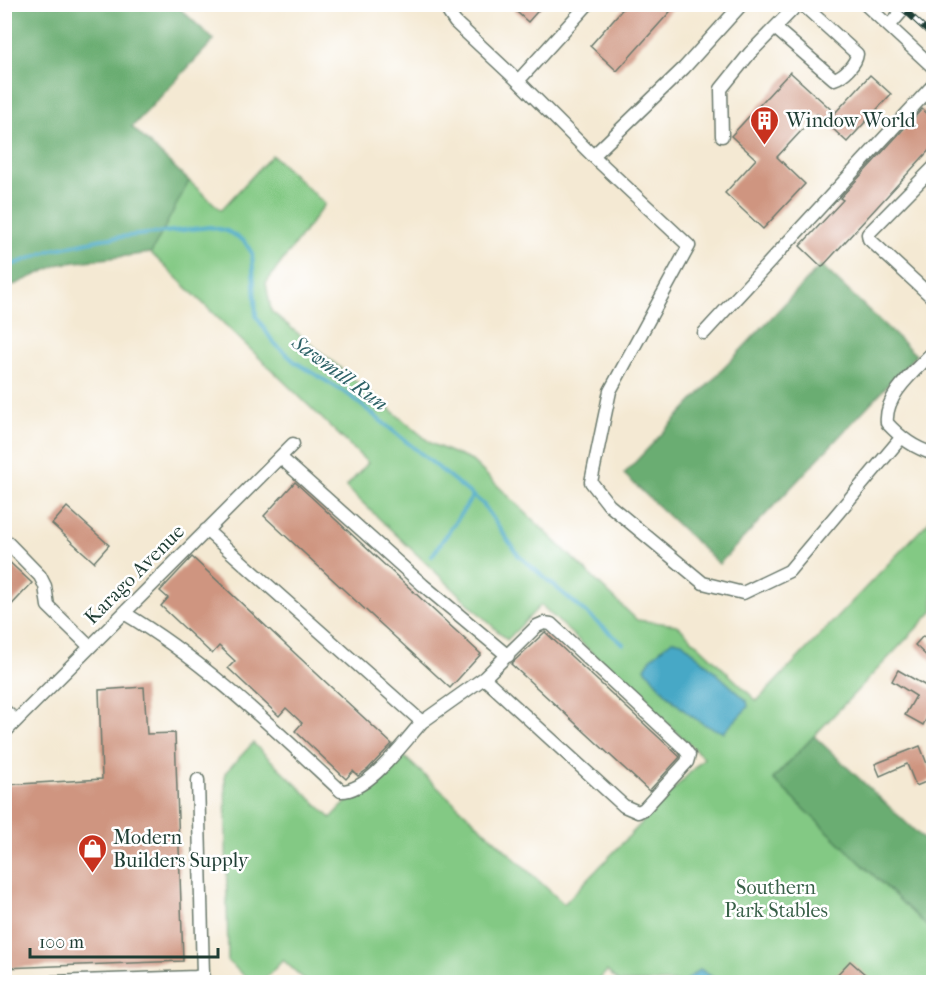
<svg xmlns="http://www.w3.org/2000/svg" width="938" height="987" viewBox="0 0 938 987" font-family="'IM FELL French Canon',serif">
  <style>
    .green { fill: #83c984; stroke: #51835c; stroke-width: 1.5 }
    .forest { fill: #6aad72; stroke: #447553; stroke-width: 1.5 }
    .water { fill: #46a8c6; stroke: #32727d; stroke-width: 1.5 }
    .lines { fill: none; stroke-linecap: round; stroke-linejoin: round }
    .stream { stroke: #46a8c6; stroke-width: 4 }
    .building { fill: #cf9580 }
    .minor-casing { stroke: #6a796c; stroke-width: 15 }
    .minor { stroke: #fff; stroke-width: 12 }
    .rail-casing { stroke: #1f3d34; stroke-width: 6 }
    .rail { stroke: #fff; stroke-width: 4; stroke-dasharray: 11; stroke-linecap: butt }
    .labels { text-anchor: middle; stroke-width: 5; stroke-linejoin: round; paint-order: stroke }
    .poi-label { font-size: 20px; fill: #1f3d34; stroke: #fff; text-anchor: start }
    .street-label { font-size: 20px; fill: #1f3d34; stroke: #fff }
    .park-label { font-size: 20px; fill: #386048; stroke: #fff }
    .water-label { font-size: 21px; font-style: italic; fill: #2d6267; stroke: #fff }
  </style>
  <rect width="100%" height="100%" fill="#fff"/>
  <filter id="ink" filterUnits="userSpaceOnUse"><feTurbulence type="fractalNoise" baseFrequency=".0167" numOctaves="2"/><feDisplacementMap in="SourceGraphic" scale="12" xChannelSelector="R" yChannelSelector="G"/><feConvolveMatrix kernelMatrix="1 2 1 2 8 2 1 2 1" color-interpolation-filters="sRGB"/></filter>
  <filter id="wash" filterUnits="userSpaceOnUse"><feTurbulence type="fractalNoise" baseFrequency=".008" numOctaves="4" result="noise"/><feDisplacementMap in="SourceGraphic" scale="24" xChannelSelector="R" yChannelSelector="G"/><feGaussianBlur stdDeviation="1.35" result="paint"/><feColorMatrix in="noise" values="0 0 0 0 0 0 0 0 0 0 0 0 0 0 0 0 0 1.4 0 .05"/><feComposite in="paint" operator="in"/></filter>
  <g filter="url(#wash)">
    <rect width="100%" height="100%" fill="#f4e9d3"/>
    <path class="green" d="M 272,155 L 325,204 L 266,283 L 271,311 L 432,444 L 472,461 L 637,620 L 677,625 L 757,701 L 933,517 L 933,611 L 773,779 L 933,932 L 933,982 L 619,982 L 607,971 L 597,982 L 307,982 L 283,960 L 262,982 L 251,982 L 228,961 L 225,773 L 253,743 L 331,818 L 397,750 L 564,904 L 704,758 L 541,605 L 507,640 L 346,487 L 368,463 L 151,253 L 189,181 L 221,210 Z"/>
    <path class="forest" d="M 4,5 L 176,5 L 214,40 L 132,127 L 189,181 L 151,253 L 60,264 L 5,289 Z
      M 821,265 L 916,355 L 719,564 L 624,474 Z
      M 814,736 L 933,848 L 933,932 L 773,779 Z"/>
    <path class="water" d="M 672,640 L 682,642 L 747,701 L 748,707 L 724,732 C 694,725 663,693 645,668 L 652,657 Z
      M 700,969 L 720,982 L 684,982 Z"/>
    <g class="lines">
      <path class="stream" d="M 4,268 L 52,250 L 102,239 L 210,227 L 227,231 L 244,241 L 252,253 L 256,316 L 273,342 L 295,362 L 349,395 L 483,504 L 519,556 L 623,644
        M 432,556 L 473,496"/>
    </g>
    <g id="blocks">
      <path class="building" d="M 508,4 L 544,4 L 528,22 Z
        M 627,4 L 677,4 L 617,71 L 590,46 Z
        M 790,72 L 835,113 L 870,75 L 891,94 L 847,142 L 817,114 L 777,157 L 805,184 L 763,229 L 725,193 L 756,159 L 731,136 Z
        M 922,109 L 933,119 L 933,146 L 822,267 L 800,246 L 843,200 L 840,198 Z
        M 295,482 L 481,654 L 450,688 L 264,516 Z
        M 67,507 L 109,545 L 94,562 L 52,524 Z
        M 4,557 L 32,583 L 4,613 Z
        M 192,557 L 392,744 L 368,769 L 358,776 L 353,771 L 346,779 L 295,731 L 302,723 L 286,708 L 279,716 L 228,668 L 235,661 L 219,646 L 212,654 L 161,606 L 168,598 L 160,591 Z
        M 545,632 L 680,757 L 649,791 L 511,664 Z
        M 923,636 L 933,645 L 933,662 L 915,645 Z
        M 898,670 L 933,690 L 933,707 L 923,725 L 905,715 L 916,696 L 892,681 Z
        M 144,687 L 147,734 L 175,733 L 183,961 L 4,968 L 4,785 L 102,779 L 99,690 Z
        M 920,746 L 933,779 L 916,786 L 907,764 L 880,776 L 875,764 Z
        M 850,961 L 874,982 L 830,982 Z"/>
    </g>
  </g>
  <g filter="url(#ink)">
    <use href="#blocks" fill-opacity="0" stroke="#6a796c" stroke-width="1.5"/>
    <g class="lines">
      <defs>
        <path id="minor" d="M 447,4 L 449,13 L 455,22 L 518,81 L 588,4
          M 865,4 L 934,68
          M 889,26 L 908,4
          M 775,28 L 834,79 C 844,76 856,64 857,54 L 802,4
          M 518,81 L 593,156 L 684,68 L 742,4
          M 722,136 L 721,89 L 750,53 L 798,4
          M 593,156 L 689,246 L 610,391 L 591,482 L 609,505 L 703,583 L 743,593 L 789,571 L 901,438
          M 934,167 L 868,234 L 869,239 L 934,299
          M 704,333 L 934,84
          M 934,351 C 915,371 884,395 887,423 C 901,438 914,448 934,454
          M 280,457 L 423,585 L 508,656
          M 4,539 L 40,576 L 45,586 L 48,606 L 90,647
          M 124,613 C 205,661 272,727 341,791 C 368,792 404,742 422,722 L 206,530
          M 4,710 L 16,721
          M 422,722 L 484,678 L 537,626 L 544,623 L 551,624 L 683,747 L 689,755 L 687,762 L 644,809 L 638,812 L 624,806 L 484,678
          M 4,733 L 293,444
          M 52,982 L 196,977 L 203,975 L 198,780"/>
      </defs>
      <use href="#minor" class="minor-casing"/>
      <use href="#minor" class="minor"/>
      <defs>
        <path id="rail" d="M 898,4 L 934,37"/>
      </defs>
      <use href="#rail" class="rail-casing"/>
      <use href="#rail" class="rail"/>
    </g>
  </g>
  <defs>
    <symbol id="building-pin" viewBox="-11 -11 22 30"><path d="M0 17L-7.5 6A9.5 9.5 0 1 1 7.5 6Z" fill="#c8321e" stroke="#fff"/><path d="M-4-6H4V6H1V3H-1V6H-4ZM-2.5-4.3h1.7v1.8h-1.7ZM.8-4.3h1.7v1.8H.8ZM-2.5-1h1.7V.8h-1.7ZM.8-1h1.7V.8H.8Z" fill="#fff"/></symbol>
    <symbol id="shop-pin" viewBox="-11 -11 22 30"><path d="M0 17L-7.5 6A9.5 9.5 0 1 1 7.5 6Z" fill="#c8321e" stroke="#fff"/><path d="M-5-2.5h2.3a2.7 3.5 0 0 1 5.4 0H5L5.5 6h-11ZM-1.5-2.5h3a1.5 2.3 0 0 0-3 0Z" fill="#fff"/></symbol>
  </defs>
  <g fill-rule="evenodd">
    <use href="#building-pin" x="748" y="104" width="33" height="45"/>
    <use href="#shop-pin" x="76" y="832" width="33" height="45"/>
  </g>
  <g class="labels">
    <g class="poi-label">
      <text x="786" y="127">Window World</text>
      <text x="113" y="844">Modern<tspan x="113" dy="23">Builders Supply</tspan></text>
    </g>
    <g class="street-label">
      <text transform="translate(134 574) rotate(-45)" y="7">Karago Avenue</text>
    </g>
    <g class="park-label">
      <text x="776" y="894">Southern<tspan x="776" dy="23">Park Stables</tspan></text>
    </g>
    <g class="water-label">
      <text transform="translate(340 373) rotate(36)" y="7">Sawmill Run</text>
    </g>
  </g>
  <rect width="938" height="987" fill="none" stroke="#fff" stroke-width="24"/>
  <path d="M30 948v9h188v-9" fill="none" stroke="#1f3d34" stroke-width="3"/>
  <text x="39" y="948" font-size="18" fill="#1f3d34" stroke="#ffffff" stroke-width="4.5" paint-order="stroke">100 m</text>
</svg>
